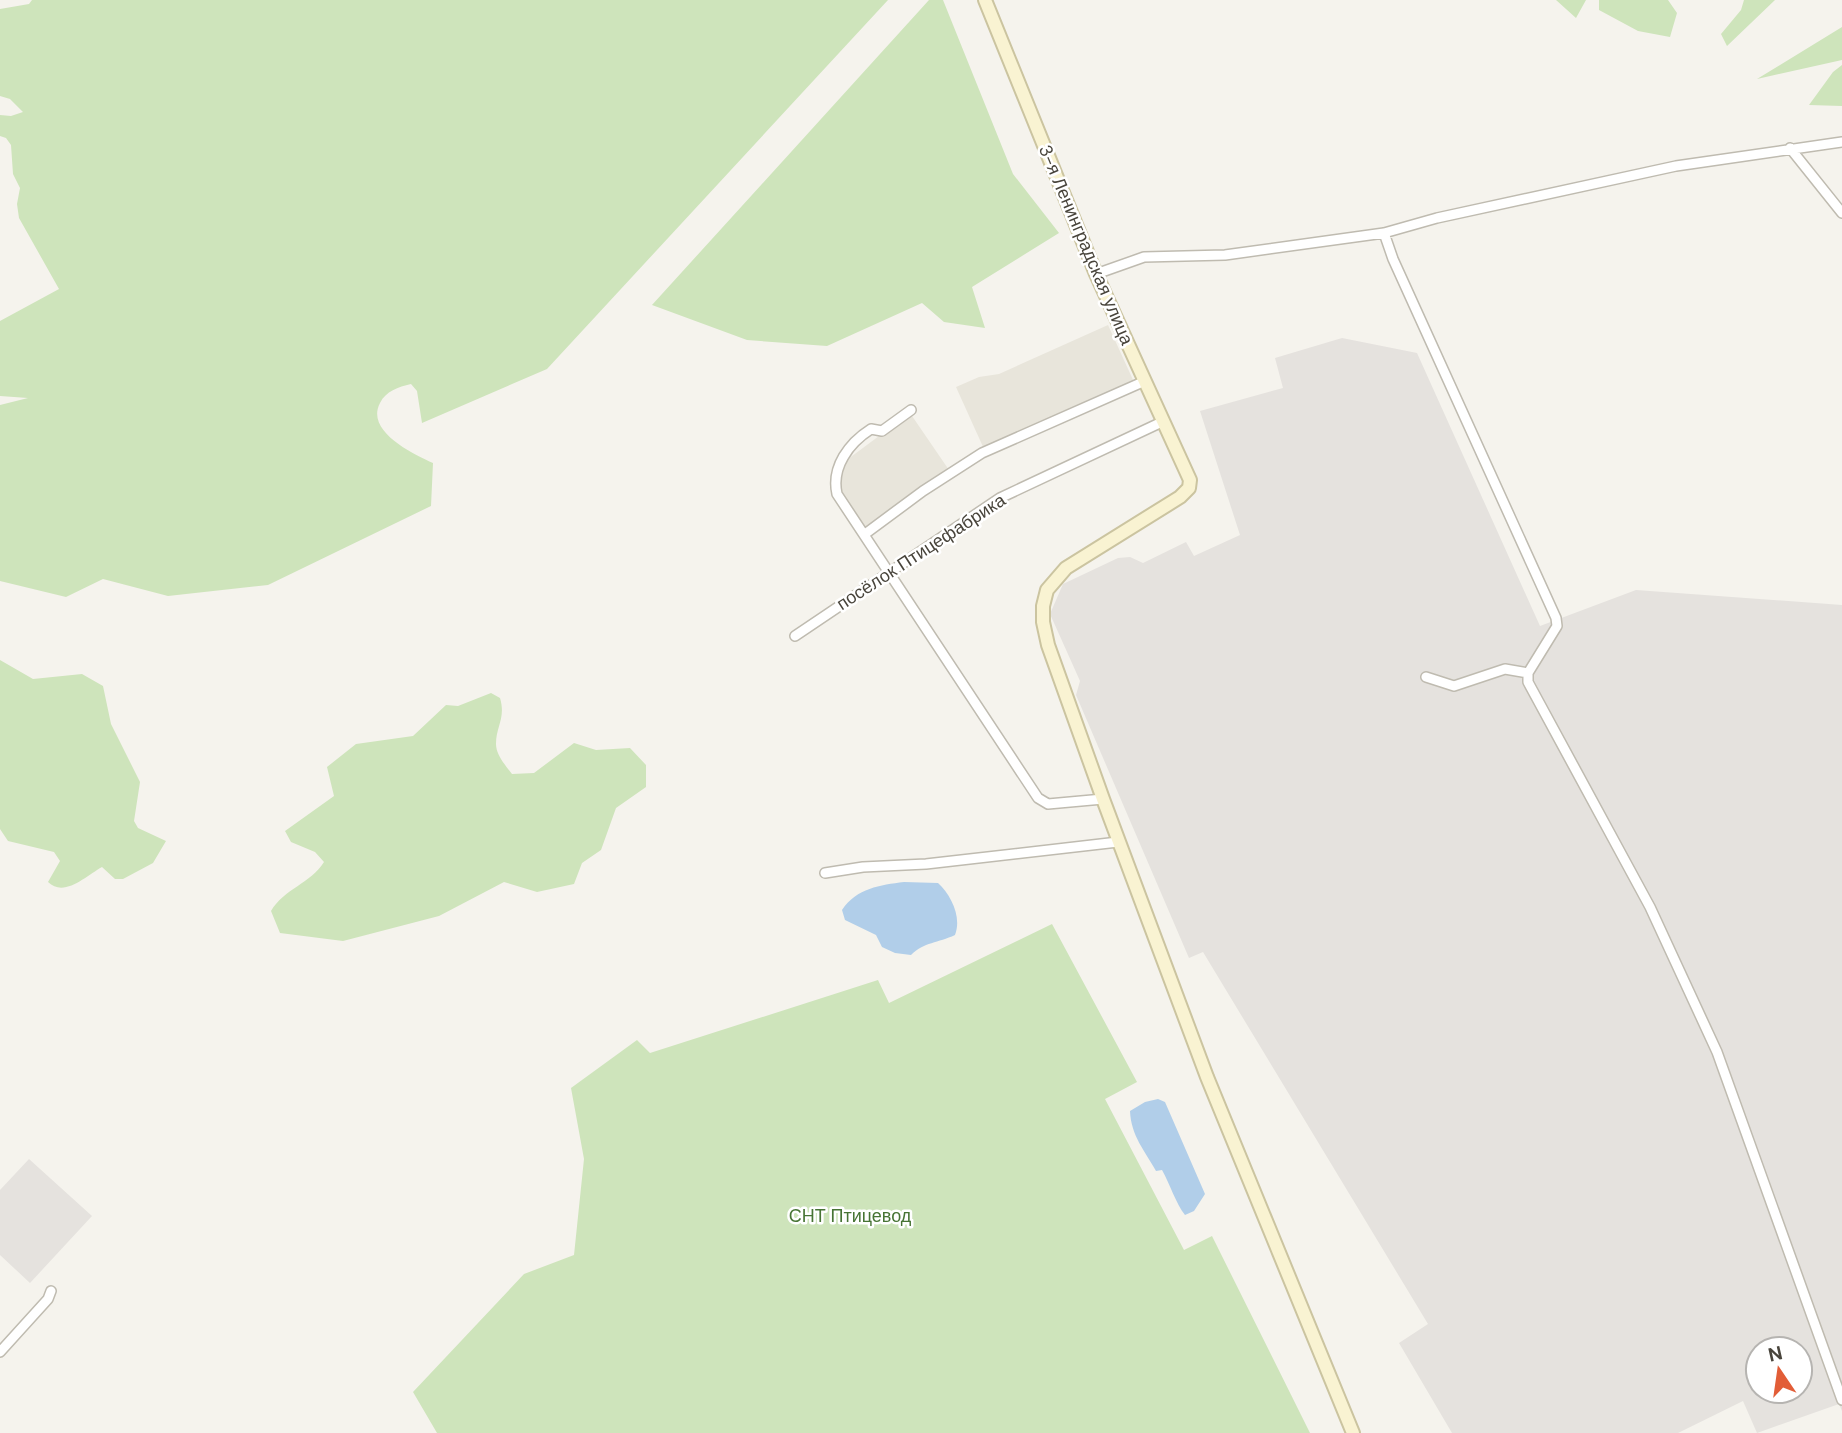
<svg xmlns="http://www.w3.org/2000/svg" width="1842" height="1433" viewBox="0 0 1842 1433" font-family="'DM Sans',sans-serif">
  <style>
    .residential { fill: #e8e5db }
    .industrial { fill: #e5e2de; fill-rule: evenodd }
    .green { fill: #cee4bb }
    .water { fill: #b1cee9 }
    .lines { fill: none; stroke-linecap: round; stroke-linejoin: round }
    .street-casing { stroke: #bfbbb0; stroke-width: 12 }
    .secondary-casing { stroke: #cbc4a0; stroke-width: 16 }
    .street { stroke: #fff; stroke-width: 9 }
    .secondary { stroke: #f9f3d2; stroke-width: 12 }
    .labels { text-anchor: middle; stroke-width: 5; stroke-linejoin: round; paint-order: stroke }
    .street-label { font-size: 18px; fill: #48443b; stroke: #fff }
    .park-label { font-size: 18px; fill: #477434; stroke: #fff }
  </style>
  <rect width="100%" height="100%" fill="#f5f3ed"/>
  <path class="residential" d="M 1108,325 L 1134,382 L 984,449 L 956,387 L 979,377 L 999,374 Z
    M 910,413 L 949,470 L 867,530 L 838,491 L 838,482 L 844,462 Z"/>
  <path class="industrial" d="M 1342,338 L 1417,353 L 1540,626 L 1636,590 L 1842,605 L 1842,1411 L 1839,1404 L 1757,1433 L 1743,1401 L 1678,1433 L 1452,1433 L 1399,1343 L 1428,1324 L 1203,952 L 1189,958 L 1076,695 L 1080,681 L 1050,614 L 1063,584 L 1118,558 L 1130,557 L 1143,563 L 1186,542 L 1194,556 L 1240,535 L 1200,411 L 1283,388 L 1275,358 ZM 1758,1349 L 1800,1349 L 1800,1391 L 1758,1391 Z
    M 29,1159 L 92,1216 L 30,1283 L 0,1255 L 0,1190 Z"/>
  <path class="green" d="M 32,0 L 888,0 L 547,369 L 422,423 L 417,391 L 411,384 C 398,387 386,391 380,403 C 365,431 413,454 433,463 L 431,506 L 268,585 L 168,596 L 103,579 L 66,597 L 0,581 L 0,405 L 28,398 L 0,396 L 0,321 L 59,289 L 19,218 L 17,204 L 20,188 L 13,174 L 11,145 L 6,138 L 0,136 L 0,115 L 11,116 L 23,112 L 10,99 L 0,96 L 0,9 L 29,4 Z
    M 929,0 L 943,0 L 1013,174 L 1059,233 L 972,287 L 985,328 L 944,322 L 922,303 L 827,346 L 747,340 L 652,305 Z
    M 1556,0 L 1586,0 L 1576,18 Z
    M 1599,0 L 1668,0 L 1677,13 L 1670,37 L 1638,31 L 1599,10 Z
    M 1744,0 L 1775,0 L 1727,46 L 1721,34 L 1741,10 Z
    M 1842,27 L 1842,60 L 1757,79 Z
    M 1842,65 L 1842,106 L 1809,105 L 1833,72 Z
    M 0,660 L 33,679 L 82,674 L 103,686 L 111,724 L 140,782 L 134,821 L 138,828 L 166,841 L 153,863 L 123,879 L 115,879 L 102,867 C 86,876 64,898 48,882 L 60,861 L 54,852 L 8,841 L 0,829 Z
    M 491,693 L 500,698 C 506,718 496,726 496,744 C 496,755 506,766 512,774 L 534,773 L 574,743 L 596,750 L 630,748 L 646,765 L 646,787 L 616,808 L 601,850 L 582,863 L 574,884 L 537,892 L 504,882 L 439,916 L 343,941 L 280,933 L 271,911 C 284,889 311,883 324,862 L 315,852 L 291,842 L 285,831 L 334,796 L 327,767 L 356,744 L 413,736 L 446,705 L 458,706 Z
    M 1052,924 L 1137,1082 L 1105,1099 L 1184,1250 L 1212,1236 L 1310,1433 L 437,1433 L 413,1392 L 524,1274 L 574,1255 L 584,1159 L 571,1088 L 637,1040 L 650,1053 L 878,980 L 889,1003 Z"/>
  <path class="water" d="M 904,882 L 938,883 C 951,895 962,917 955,935 C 938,943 924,942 911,955 L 895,953 L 882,947 L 876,935 L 845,920 L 842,910 C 857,888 880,885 904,882 Z
    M 1158,1099 L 1165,1102 L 1205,1194 L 1194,1211 L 1185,1215 C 1176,1204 1170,1184 1162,1170 L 1156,1171 C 1145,1151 1131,1136 1130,1111 L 1145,1102 Z"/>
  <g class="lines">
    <defs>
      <path id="street" d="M 1790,148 L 1842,213
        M 1384,233 L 1393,259 L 1556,618 L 1557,626 L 1528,673 L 1528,682 L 1650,907 L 1717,1052 L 1842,1400
        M 1096,274 L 1144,257 L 1225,255 L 1384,233 L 1437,218 L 1676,166 L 1842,142
        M 911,410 L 882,431 L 871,429 C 849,443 831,467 837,494 L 1038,798 L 1048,804 L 1103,799
        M 865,534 L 923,491 L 982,453 L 1145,381
        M 795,636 L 1000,498 L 1164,421
        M 1426,677 L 1454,686 L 1505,669 L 1528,673
        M 825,873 L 863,867 L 926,864 L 1118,842
        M 0,1352 L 48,1299 L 51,1291"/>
      <path id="secondary" d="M 985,0 L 1096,274 L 1190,480 L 1189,488 L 1180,497 L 1066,568 L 1047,590 L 1043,606 L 1043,622 L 1048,645 L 1103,799 L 1207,1077 L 1353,1433"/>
    </defs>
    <use href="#street" class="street-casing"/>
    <use href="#secondary" class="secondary-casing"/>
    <use href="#street" class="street"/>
    <use href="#secondary" class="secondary"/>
  </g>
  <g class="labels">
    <g class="street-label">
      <text transform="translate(1086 245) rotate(67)" y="6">3-я Ленинградская улица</text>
      <text transform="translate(921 552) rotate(-33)" y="6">посёлок Птицефабрика</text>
    </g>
    <g class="park-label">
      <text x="850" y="1222">СНТ Птицевод</text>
    </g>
  </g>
  <g transform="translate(1779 1370) rotate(347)"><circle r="33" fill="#ffffff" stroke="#b6b4b1" stroke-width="2"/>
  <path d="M0-5L12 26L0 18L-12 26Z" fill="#e25d37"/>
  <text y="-10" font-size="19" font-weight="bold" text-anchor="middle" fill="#48443b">N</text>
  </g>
</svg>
